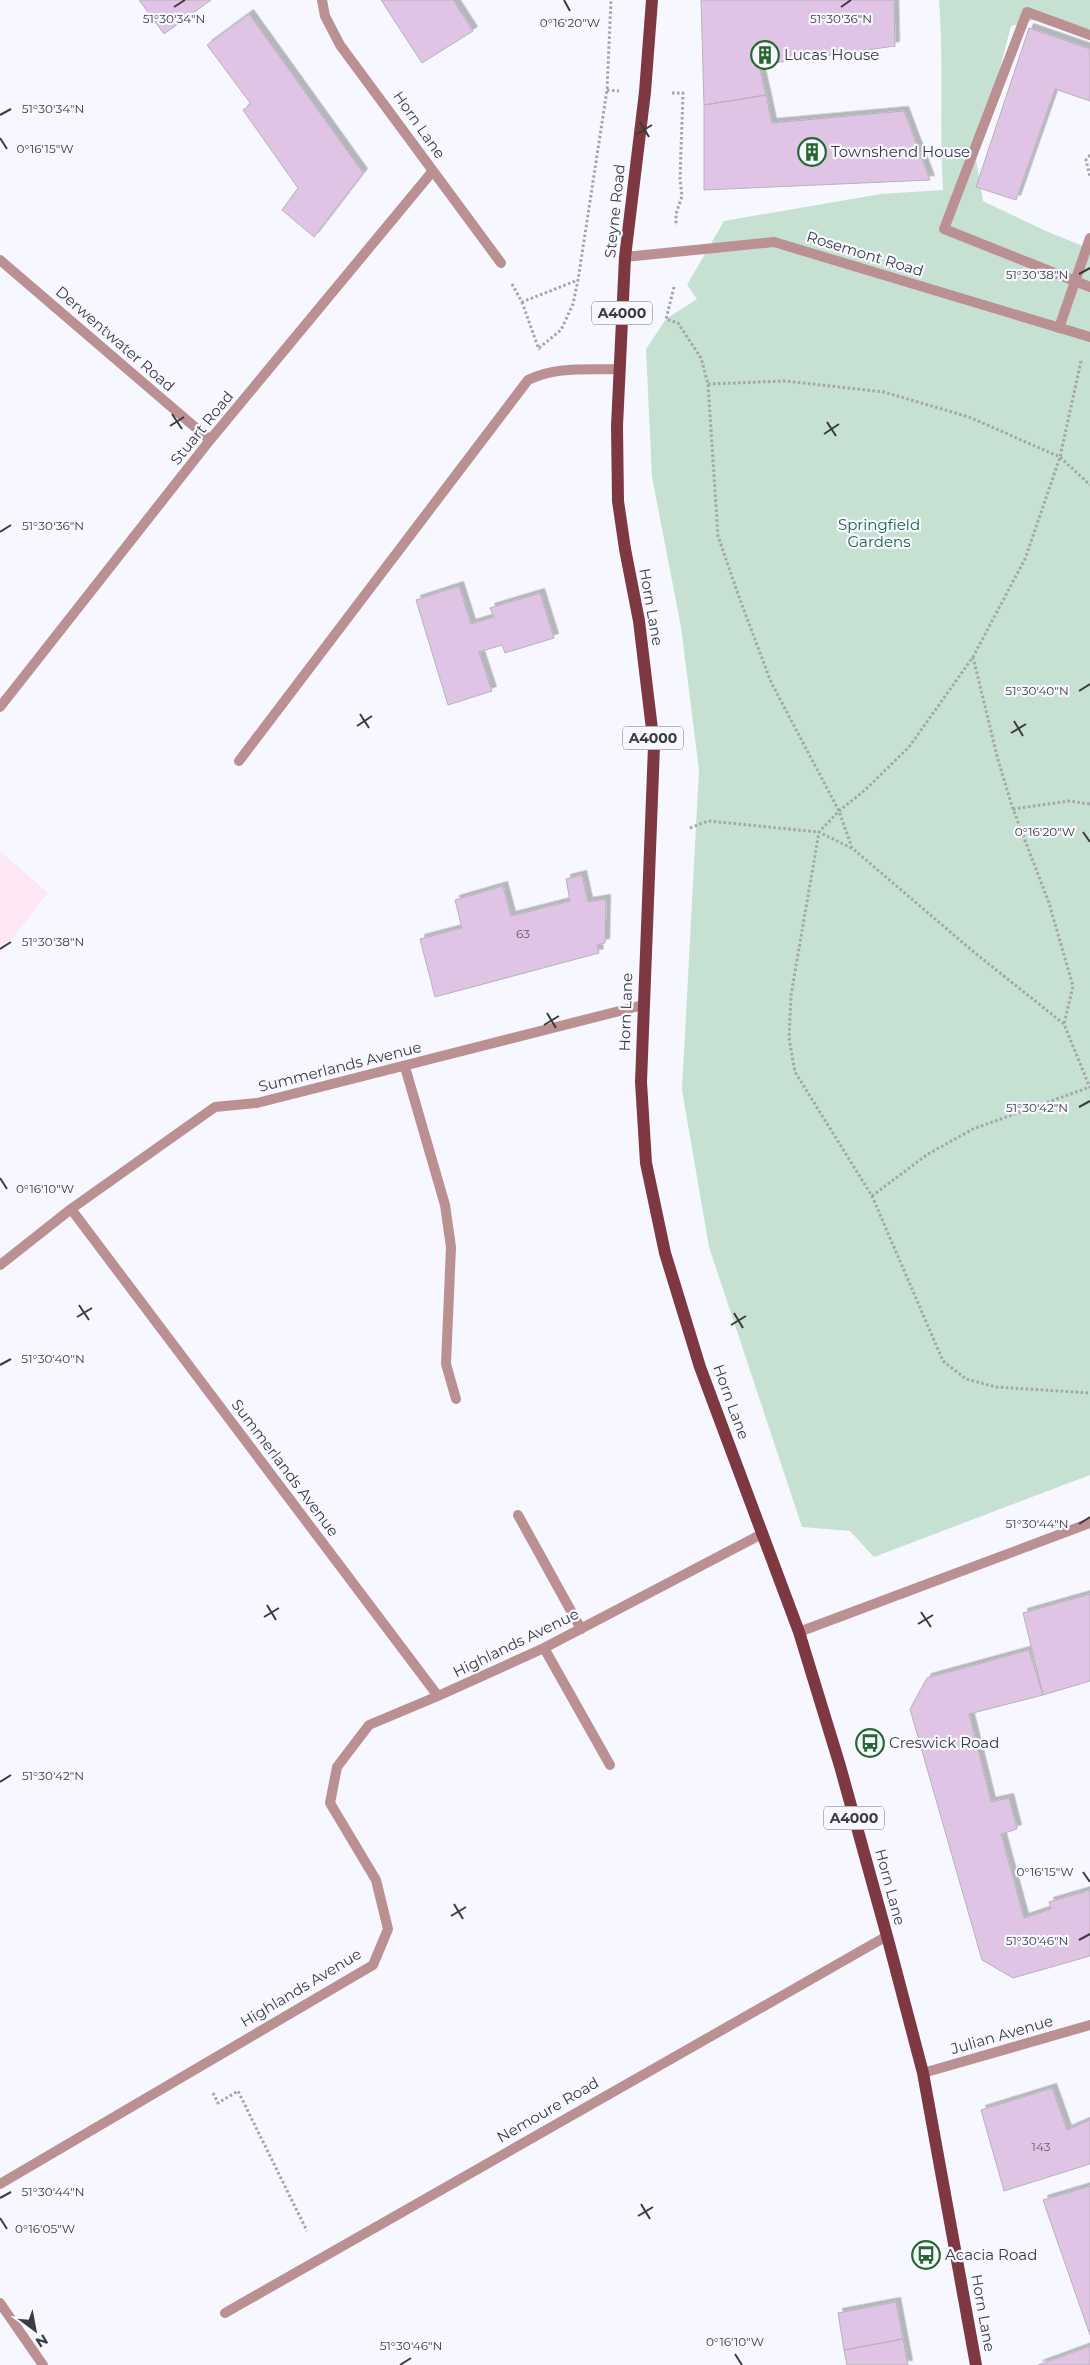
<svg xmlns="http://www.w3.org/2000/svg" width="1090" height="2365" viewBox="0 0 1090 2365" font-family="Montserrat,sans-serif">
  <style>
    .education { fill: #fee7f5 }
    .green { fill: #c6e0d2 }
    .building { fill: #dfc4e6; stroke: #b9b1ba; filter: url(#shadow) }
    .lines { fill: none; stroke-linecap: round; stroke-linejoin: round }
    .path { stroke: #a4a5ab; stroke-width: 3; stroke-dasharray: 2.5 2.5; stroke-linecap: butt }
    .service { stroke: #ba9093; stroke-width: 10 }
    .minor { stroke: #ba9093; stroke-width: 10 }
    .primary { stroke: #7e3842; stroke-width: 12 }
    .ticks { fill: none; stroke: #3b3c40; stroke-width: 2 }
    .labels { text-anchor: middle; stroke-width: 4.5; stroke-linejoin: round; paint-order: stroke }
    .number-label { font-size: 12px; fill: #645e6a }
    .shield { fill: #f7f8ff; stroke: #737479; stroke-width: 1 }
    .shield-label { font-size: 14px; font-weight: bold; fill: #3b3c40 }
    .poi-label { font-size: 15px; fill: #3b3c40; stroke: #f7f8ff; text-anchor: start }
    .street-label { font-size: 15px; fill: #3b3c40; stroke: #f7f8ff }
    .park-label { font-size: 15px; fill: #1c6347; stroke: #f7f8ff }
    .ticks-label { font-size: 12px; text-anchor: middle; fill: #3b3c40; stroke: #f7f8ff; stroke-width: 4.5; stroke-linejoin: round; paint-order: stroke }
  </style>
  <defs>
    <filter id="shadow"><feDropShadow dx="4.5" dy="-4.5" stdDeviation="0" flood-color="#0004"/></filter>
  </defs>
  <rect width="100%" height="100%" fill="#f7f8ff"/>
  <path class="education" d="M 0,851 L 48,893 L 0,954 Z"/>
  <path class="green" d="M 939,0 L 1090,0 L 1090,38 L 1038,19 L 1011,26 L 976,160 L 983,201 L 1046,231 L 1090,249 L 1090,1475 L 874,1557 L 850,1531 L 802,1527 L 709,1247 L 682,1090 L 699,770 L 681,627 L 652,477 L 646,349 L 666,319 L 697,299 L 687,285 L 724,221 L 881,194 L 943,190 C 939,126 944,63 939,0 Z"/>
  <path class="building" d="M 139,0 L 211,0 L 164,34 Z
    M 381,0 L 453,0 L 473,31 L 422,63 Z
    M 701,0 L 894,0 L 895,46 L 759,65 L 766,95 L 704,105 Z
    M 249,14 L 363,173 L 314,237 L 282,210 L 298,188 L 243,110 L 251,104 L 207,45 Z
    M 1029,28 L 1090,49 L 1090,101 L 1055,89 L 1016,200 L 976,187 Z
    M 766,95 L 772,123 L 904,111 L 930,180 L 704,190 L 704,105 Z
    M 459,586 L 471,624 L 494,617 L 490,608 L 540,593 L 554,638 L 505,653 L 502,645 L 479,652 L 492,691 L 448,705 L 416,600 Z
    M 582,875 L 588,902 L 606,899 L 605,943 L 597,945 L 599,953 L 435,997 L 420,939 L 462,928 L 455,900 L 503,886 L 511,916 L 570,901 L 566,879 Z
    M 1090,1594 L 1090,1681 L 1043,1695 L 1023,1613 Z
    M 1029,1650 L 1043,1695 L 969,1714 L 991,1802 L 1009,1798 L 1017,1829 L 1001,1834 L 1024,1918 L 1051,1909 L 1049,1902 L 1090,1890 L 1090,1956 L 1013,1978 L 982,1960 L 910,1709 L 927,1678 Z
    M 1052,2088 L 1067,2130 L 1090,2120 L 1090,2164 L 1004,2191 L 981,2110 Z
    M 1090,2186 L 1090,2335 L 1043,2200 Z
    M 896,2302 L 903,2339 L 844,2350 L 838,2313 Z
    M 903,2339 L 908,2365 L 847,2365 L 844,2350 Z
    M 1090,2346 L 1090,2365 L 1038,2365 Z"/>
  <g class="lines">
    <path class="path" d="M 607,90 L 619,91
      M 672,93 L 683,93 L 680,179 L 682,196 L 676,214 L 676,226
      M 1090,155 L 1086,160 L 1090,177
      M 512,284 L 522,302 L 578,280
      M 674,287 L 666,319 L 678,323 L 701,358 L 708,384 L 718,536 L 739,597 L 771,682 L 839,811 L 852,848 L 975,953 L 1064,1024 L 1090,1088
      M 522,302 L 539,350
      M 539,348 L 561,330 L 573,304 L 578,280 L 607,90 L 611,0
      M 1081,361 L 1060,457 L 1025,559 L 973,657 L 909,747 L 865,790 L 839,811 L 819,832 L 791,995 L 789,1038 L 795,1072 L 872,1196 L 943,1361 L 966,1379 L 996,1387 L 1090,1393
      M 708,384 L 785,381 L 884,392 L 969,417 L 1060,457 L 1090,485
      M 973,657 L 998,760 L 1013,809 L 1049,903 L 1073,986 L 1064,1024
      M 1013,809 L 1069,801 L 1090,804
      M 690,828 L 708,821 L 819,832 L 851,848
      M 872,1196 L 928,1154 L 973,1129 L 1090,1087
      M 213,2093 L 218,2103 L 238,2091 L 307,2231"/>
    <path class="service" d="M 239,761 L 528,380 C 557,366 586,370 618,369
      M 405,1067 L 445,1205 L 451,1247 L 446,1364 L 456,1399
      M 518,1515 L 581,1629
      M 544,1648 L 610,1765"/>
    <path class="minor" d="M 322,0 L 325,16 L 340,45 L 501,263
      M 1090,35 L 1027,12 L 944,229 L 1090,287
      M 625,257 L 774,242 L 1090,337
      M 0,260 L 210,440
      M 1059,328 L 1090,238
      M 0,707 L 210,440 L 432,172
      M 71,1209 L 438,1696
      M 0,1265 L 71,1209 L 215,1107 L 257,1103 L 643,1005
      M 799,1632 L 1090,1523
      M 923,2073 L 1090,2025
      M 0,2184 L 373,1965 L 388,1929 L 376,1880 L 330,1803 L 337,1767 L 369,1725 L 438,1696 L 544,1648 L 762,1534
      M 0,2303 L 43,2365
      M 225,2313 L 887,1936"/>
    <path class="primary" d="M 652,0 L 645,92 L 625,257 L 617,426 L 618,501 L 625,549 L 639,621 L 654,746 L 641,1082 L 646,1163 L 665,1253 L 700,1367 L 799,1632 L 840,1766 L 887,1936 L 923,2073 L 976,2365"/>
  </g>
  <path class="ticks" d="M 564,0 L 570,11M 174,7 L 185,0M 841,7 L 851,0M 0,115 L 11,109M 640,122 L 649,137M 637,134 L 652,125M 0,138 L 7,149M 1079,274 L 1090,268M 172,414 L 182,429M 827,422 L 836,436M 170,426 L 184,417M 824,434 L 839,424M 0,532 L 11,525M 1079,691 L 1090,684M 360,714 L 369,728M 1014,721 L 1023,736M 357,726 L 372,716M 1011,733 L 1026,724M 1083,832 L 1090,842M 0,949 L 11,942M 547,1013 L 556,1028M 544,1025 L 559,1016M 1079,1107 L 1090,1101M 0,1178 L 7,1189M 79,1305 L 89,1320M 734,1313 L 743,1328M 77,1317 L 92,1308M 731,1325 L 746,1316M 0,1365 L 11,1359M 1079,1524 L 1090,1517M 267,1605 L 276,1620M 921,1612 L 931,1627M 264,1617 L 279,1608M 918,1624 L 933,1615M 0,1782 L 11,1775M 1083,1872 L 1090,1882M 454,1904 L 463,1919M 451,1916 L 466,1907M 1079,1940 L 1090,1934M 0,2198 L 11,2192M 641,2204 L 650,2219M 638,2216 L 653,2207M 0,2218 L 7,2229M 735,2354 L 742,2365M 400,2365 L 411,2358"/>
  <defs>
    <symbol id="building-ring" viewBox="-11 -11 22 22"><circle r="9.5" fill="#f7f8ff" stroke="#28662f" stroke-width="1.5"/><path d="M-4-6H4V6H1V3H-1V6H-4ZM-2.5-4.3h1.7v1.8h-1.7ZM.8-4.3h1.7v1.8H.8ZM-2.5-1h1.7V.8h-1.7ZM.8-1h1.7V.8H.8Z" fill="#28662f"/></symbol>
    <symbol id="bus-ring" viewBox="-11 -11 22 22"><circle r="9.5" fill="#f7f8ff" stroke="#28662f" stroke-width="1.5"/><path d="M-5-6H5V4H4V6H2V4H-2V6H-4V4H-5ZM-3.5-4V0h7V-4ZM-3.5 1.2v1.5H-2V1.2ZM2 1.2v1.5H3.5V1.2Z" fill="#28662f"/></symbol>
  </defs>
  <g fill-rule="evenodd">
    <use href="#building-ring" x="749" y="39" width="32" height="32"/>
    <use href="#building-ring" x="796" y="136" width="32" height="32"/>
    <use href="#bus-ring" x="854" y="1727" width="32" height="32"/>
    <use href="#bus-ring" x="910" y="2239" width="32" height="32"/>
  </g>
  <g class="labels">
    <g class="number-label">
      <text x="523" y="938">63</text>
      <text x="1041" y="2151">143</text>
    </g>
    <g class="shield">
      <rect x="592" y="301.5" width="60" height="23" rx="4"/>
      <rect x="623" y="726.5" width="60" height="23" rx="4"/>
      <rect x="824" y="1806.5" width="60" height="23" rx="4"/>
    </g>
    <g class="shield-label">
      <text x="622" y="318">A4000</text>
      <text x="653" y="743">A4000</text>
      <text x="854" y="1823">A4000</text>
    </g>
    <g class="poi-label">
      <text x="784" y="60">Lucas House</text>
      <text x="831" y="157">Townshend House</text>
      <text x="889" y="1748">Creswick Road</text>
      <text x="945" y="2260">Acacia Road</text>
    </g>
    <g class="street-label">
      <text transform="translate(419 125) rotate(55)" y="5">Horn Lane</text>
      <text transform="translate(615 211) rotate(-84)" y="5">Steyne Road</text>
      <text transform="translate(865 254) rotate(17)" y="5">Rosemont Road</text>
      <text transform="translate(115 339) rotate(41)" y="5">Derwentwater Road</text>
      <text transform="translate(202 428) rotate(-51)" y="5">Stuart Road</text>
      <text transform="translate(651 607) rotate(80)" y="5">Horn Lane</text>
      <text transform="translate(626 1012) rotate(-88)" y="5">Horn Lane</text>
      <text transform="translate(340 1067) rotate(-14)" y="5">Summerlands Avenue</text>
      <text transform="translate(731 1402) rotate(70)" y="5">Horn Lane</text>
      <text transform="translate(285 1468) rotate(53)" y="5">Summerlands Avenue</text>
      <text transform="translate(516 1643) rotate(-26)" y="5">Highlands Avenue</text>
      <text transform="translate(890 1887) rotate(75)" y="5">Horn Lane</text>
      <text transform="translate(301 1988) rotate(-31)" y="5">Highlands Avenue</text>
      <text transform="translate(1002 2035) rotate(-16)" y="5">Julian Avenue</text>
      <text transform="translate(548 2110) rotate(-30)" y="5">Nemoure Road</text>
      <text transform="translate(983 2313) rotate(80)" y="5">Horn Lane</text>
    </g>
    <g class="park-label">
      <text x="879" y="530">Springfield<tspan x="879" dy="17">Gardens</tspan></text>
    </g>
  </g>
  <g class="ticks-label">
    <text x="174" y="23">51°30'34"N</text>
    <text x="841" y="23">51°30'36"N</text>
    <text x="570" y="27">0°16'20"W</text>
    <text x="53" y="113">51°30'34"N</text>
    <text x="45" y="153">0°16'15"W</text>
    <text x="1037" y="279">51°30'38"N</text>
    <text x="53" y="530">51°30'36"N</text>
    <text x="1037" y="695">51°30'40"N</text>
    <text x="1045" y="836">0°16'20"W</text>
    <text x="53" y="946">51°30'38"N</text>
    <text x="1037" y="1112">51°30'42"N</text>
    <text x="45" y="1193">0°16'10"W</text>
    <text x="53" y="1363">51°30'40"N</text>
    <text x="1037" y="1528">51°30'44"N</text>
    <text x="53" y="1780">51°30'42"N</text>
    <text x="1045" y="1876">0°16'15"W</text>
    <text x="1037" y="1945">51°30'46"N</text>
    <text x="53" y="2196">51°30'44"N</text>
    <text x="45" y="2233">0°16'05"W</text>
    <text x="735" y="2346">0°16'10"W</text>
    <text x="411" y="2350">51°30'46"N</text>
  </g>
  <g transform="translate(35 2330) rotate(148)" stroke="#f7f8ff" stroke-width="4" paint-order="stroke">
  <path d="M0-4L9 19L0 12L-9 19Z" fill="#3b3c40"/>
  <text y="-8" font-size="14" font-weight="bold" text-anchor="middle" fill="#3b3c40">N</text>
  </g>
</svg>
